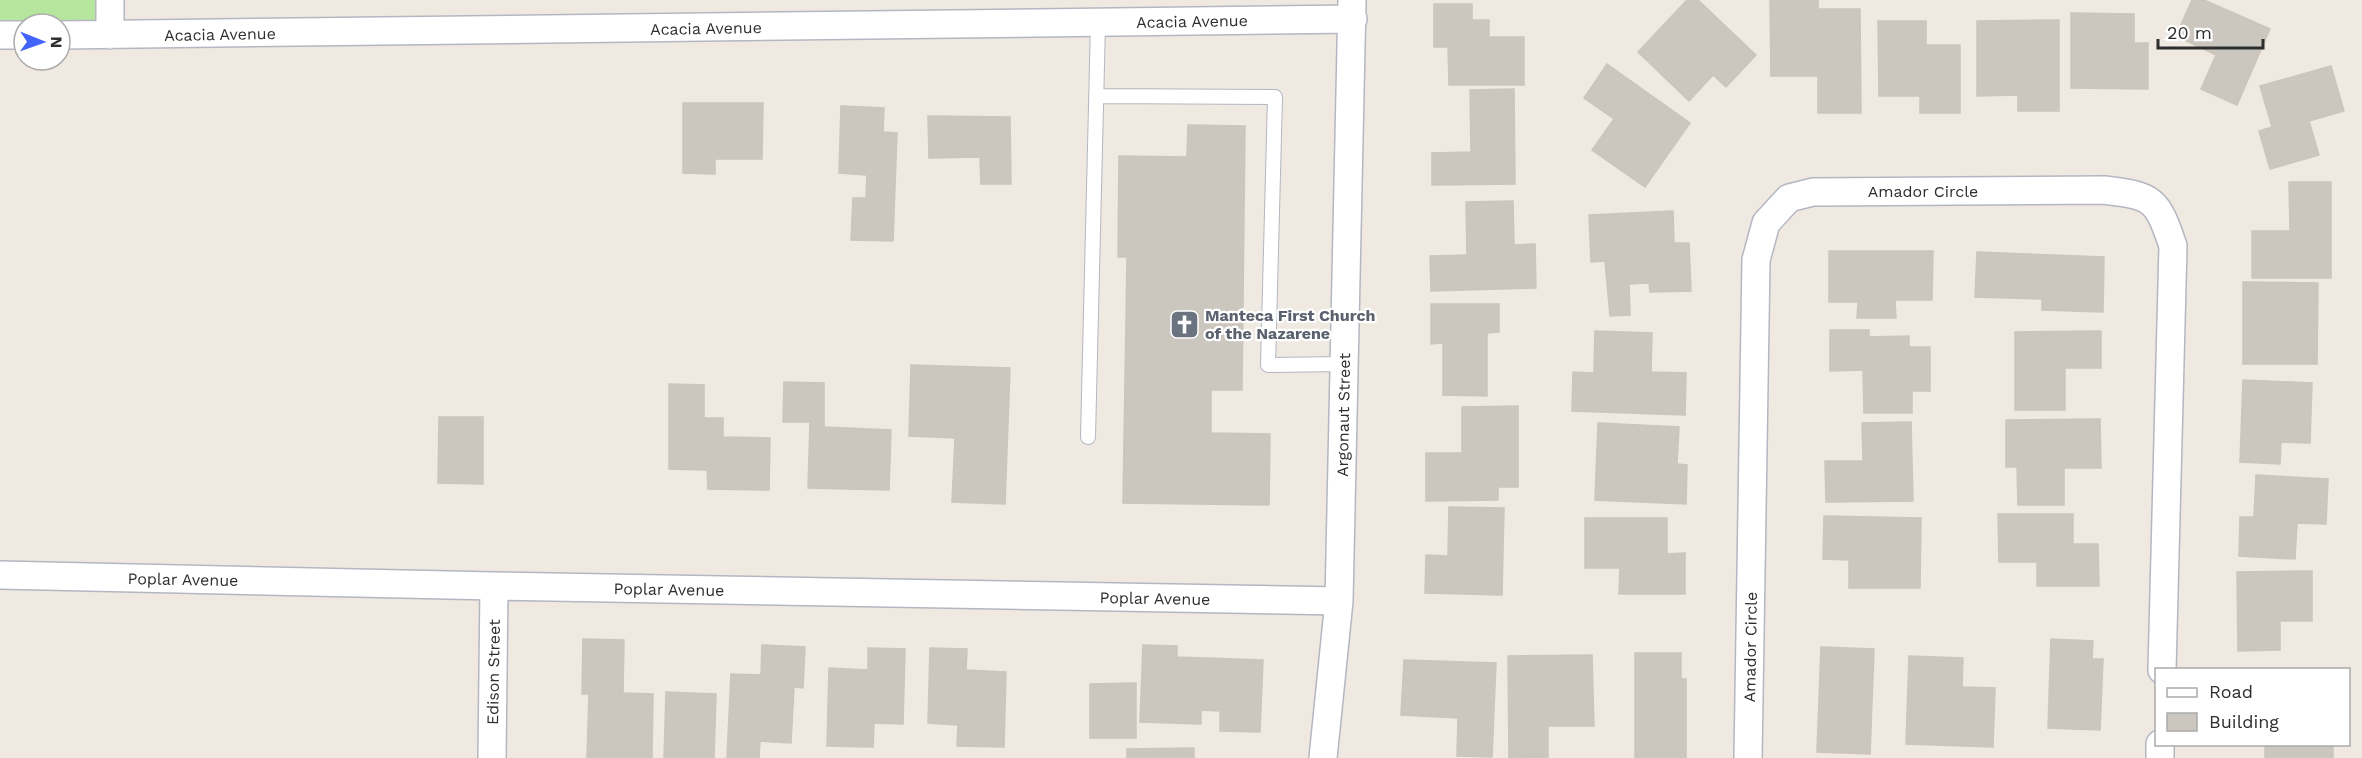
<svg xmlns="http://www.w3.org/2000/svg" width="2362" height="758" viewBox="0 0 2362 758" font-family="'Work Sans',sans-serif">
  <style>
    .green { fill: #b6e59e }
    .building { fill: #cbc7bf; stroke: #cbc5ba; stroke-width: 1.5 }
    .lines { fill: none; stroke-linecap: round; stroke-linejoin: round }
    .service-casing { stroke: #b4b7c1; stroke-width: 16 }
    .minor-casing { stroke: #b4b7c1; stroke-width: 30 }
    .service { stroke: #fff; stroke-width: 14 }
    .minor { stroke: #fff; stroke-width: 27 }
    .labels { text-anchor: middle; stroke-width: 4.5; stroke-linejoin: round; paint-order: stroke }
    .street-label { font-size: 16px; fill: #2e2e2e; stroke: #fff }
    .worship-label { font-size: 16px; font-weight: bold; fill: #5b616d; stroke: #fff; text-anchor: start }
  </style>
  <rect width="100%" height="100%" fill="#efe9e1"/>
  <path class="green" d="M 0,0 L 110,0 L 110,35 L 60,24 L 24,24 L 0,35 Z"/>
  <path class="building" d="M 1687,0 L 1698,0 L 1756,55 L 1726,87 L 1713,75 L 1689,101 L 1638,52 Z
    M 1770,0 L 1818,0 L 1818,9 L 1860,9 L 1861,113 L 1818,113 L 1818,76 L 1771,76 Z
    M 2192,0 L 2204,0 L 2270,29 L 2237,105 L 2201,89 L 2216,55 L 2176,36 Z
    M 1434,4 L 1472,4 L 1472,20 L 1489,20 L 1489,37 L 1524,37 L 1524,85 L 1449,85 L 1448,47 L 1434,47 Z
    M 2071,13 L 2134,14 L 2134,43 L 2148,43 L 2148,89 L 2071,88 Z
    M 2059,20 L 2059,111 L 2018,111 L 2018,95 L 1977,96 L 1977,21 Z
    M 1878,21 L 1926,21 L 1926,45 L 1960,45 L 1960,113 L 1920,113 L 1920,96 L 1879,96 Z
    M 1607,64 L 1690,123 L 1645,187 L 1592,150 L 1614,119 L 1584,98 Z
    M 2331,66 L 2344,111 L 2309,121 L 2319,155 L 2270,169 L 2259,131 L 2272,127 L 2260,86 Z
    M 1514,89 L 1515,184 L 1432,185 L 1432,153 L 1471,152 L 1470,90 Z
    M 683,103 L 763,103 L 762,159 L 715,159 L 715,174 L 683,173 Z
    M 841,106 L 884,108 L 883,132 L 897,133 L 893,241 L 851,240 L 853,198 L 866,198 L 867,175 L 839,173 Z
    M 928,116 L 1010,117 L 1011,184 L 981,184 L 980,157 L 929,158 Z
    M 1188,125 L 1245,126 L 1242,390 L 1211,390 L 1211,433 L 1270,434 L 1269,505 L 1123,503 L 1127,257 L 1118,257 L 1119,156 L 1187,157 Z
    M 2289,182 L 2331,182 L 2331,278 L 2252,278 L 2252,231 L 2290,231 Z
    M 1513,201 L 1514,245 L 1535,244 L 1536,288 L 1431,291 L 1430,256 L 1467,255 L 1466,202 Z
    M 1673,211 L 1674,243 L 1689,243 L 1691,291 L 1650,292 L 1649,283 L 1629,284 L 1630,315 L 1610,316 L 1605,261 L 1591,262 L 1589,215 Z
    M 1829,251 L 1933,251 L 1932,300 L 1895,300 L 1896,318 L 1857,318 L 1858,302 L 1829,302 Z
    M 1977,252 L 2104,257 L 2103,312 L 2042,310 L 2042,299 L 1975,297 Z
    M 2243,282 L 2318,283 L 2317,364 L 2243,364 Z
    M 1431,304 L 1499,304 L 1499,332 L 1487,333 L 1487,396 L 1443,395 L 1443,343 L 1431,344 Z
    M 1830,330 L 1869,330 L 1869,337 L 1909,336 L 1909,347 L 1930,347 L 1930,391 L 1912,391 L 1912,413 L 1864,413 L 1863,370 L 1830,371 Z
    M 1595,331 L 1652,333 L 1651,372 L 1686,373 L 1685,415 L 1572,411 L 1573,372 L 1594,373 Z
    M 2101,331 L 2101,368 L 2065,368 L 2065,410 L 2015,410 L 2015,332 Z
    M 911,365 L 1010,368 L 1005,504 L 952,502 L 955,438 L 909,436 Z
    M 2243,380 L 2312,383 L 2310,443 L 2281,442 L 2280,464 L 2240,462 Z
    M 784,382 L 824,383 L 824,427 L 891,430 L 889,490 L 808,488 L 810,422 L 783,422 Z
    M 669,384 L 704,385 L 704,418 L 723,418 L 723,437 L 770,438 L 769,490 L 708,489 L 707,470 L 669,469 Z
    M 1518,406 L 1518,487 L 1498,487 L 1498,500 L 1426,501 L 1426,453 L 1462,453 L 1462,407 Z
    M 439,417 L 483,417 L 483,484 L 438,483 Z
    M 2100,419 L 2101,468 L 2064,468 L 2064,505 L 2018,505 L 2017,467 L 2006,467 L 2006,420 Z
    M 1911,422 L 1913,501 L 1826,502 L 1825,461 L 1863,461 L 1862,423 Z
    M 1598,423 L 1679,427 L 1677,464 L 1687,465 L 1686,504 L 1595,500 Z
    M 2256,475 L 2328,479 L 2326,524 L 2297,523 L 2295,559 L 2239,556 L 2240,517 L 2254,517 Z
    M 1449,507 L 1504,508 L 1502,595 L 1425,593 L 1426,555 L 1448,556 Z
    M 1998,514 L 2073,514 L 2073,544 L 2098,544 L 2099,586 L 2037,586 L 2037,562 L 1999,562 Z
    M 1824,516 L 1921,518 L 1920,588 L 1849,588 L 1849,560 L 1823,559 Z
    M 1585,518 L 1667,518 L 1667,554 L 1685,553 L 1685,594 L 1619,594 L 1620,568 L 1585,568 Z
    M 2312,571 L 2312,621 L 2280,621 L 2280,650 L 2238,651 L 2237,572 Z
    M 583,639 L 624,640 L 623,693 L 653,694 L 652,758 L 587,758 L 589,694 L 582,694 Z
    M 2051,639 L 2093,641 L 2092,659 L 2103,659 L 2100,730 L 2048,728 Z
    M 762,645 L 805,647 L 803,688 L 794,687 L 791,743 L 760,741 L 759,758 L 727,758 L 731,674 L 761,675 Z
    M 1143,645 L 1177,646 L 1177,657 L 1263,660 L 1260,732 L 1220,731 L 1220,711 L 1201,710 L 1201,724 L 1140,722 Z
    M 1821,647 L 1874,649 L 1870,754 L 1817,752 Z
    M 868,648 L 905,649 L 903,724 L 874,723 L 873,747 L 827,746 L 829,668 L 868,670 Z
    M 930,648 L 967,649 L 966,670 L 1006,672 L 1004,747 L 957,746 L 958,725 L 928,723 Z
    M 1635,653 L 1681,653 L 1681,679 L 1686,679 L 1686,758 L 1635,758 Z
    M 1592,655 L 1594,726 L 1548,726 L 1548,757 L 1509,758 L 1508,656 Z
    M 1909,656 L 1963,658 L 1962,687 L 1995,688 L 1993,747 L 1906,744 Z
    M 1404,660 L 1496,663 L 1492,757 L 1457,756 L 1458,718 L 1401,715 Z
    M 1136,683 L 1136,738 L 1090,738 L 1090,684 Z
    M 666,692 L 716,694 L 714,758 L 664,758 Z
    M 2265,744 L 2333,744 L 2333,758 L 2265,758 Z
    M 1194,748 L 1194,758 L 1127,758 L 1127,749 Z"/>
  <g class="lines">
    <defs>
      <path id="service" d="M 1096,96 L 1275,97 L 1268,365 L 1344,364
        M 1088,437 L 1098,23"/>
      <path id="minor" d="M 110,0 L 110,35
        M 0,35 L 24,35
        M 60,35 L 1353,19
        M 0,575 L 494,586 L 1339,601
        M 492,758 L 494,586
        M 1323,758 L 1339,601 L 1352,0
        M 1748,758 L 1756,260 L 1766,223 L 1789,198 L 1813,192 L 2104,190 C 2154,196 2157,199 2173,246 L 2162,670
        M 2160,758 L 2160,744"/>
    </defs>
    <use href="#service" class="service-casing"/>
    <use href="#minor" class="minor-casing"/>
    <use href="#service" class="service"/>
    <use href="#minor" class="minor"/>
  </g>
  <defs>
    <symbol id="church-square" viewBox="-11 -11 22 22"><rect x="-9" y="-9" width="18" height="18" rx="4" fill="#6b7280" stroke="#fff"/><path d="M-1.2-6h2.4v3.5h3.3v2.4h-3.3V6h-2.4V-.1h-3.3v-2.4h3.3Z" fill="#fff"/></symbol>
  </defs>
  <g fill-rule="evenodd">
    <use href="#church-square" x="1168" y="308" width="33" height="33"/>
  </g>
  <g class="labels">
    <g class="street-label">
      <text transform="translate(1192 21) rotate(-1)" y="6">Acacia Avenue</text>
      <text transform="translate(706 28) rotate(-1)" y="6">Acacia Avenue</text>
      <text transform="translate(220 34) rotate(-1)" y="6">Acacia Avenue</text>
      <text x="1923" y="197">Amador Circle</text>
      <text transform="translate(1343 415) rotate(-89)" y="6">Argonaut Street</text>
      <text transform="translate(183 579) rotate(1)" y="6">Poplar Avenue</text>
      <text transform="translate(669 589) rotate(1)" y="6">Poplar Avenue</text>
      <text transform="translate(1155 598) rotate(1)" y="6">Poplar Avenue</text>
      <text transform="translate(1750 647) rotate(-89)" y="6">Amador Circle</text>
      <text transform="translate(493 672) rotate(-89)" y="6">Edison Street</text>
    </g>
    <g class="worship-label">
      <text x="1205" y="321">Manteca First Church<tspan x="1205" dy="18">of the Nazarene</tspan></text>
    </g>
  </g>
  <rect x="2155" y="668" width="195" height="78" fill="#ffffff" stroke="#ababab" stroke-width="1.5"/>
  <rect x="2167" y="688" width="30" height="9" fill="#ffffff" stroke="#ababab" stroke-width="1.5"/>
  <text x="2209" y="698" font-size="18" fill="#2e2e2e">Road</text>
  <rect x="2167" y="713" width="30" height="18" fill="#cbc7bf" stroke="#ababab" stroke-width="1.5"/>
  <text x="2209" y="728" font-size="18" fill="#2e2e2e">Building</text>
  <g transform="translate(42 42) rotate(91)"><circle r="28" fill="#ffffff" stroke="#ababab" stroke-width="1.5"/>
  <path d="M0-4.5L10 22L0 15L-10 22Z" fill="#4264fb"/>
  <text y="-9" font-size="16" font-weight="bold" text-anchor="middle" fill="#2e2e2e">N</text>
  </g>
  <path d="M2158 39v9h105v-9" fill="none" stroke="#2e2e2e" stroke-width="3"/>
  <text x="2167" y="39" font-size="18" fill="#2e2e2e" stroke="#ffffff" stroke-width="4.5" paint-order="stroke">20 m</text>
</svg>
